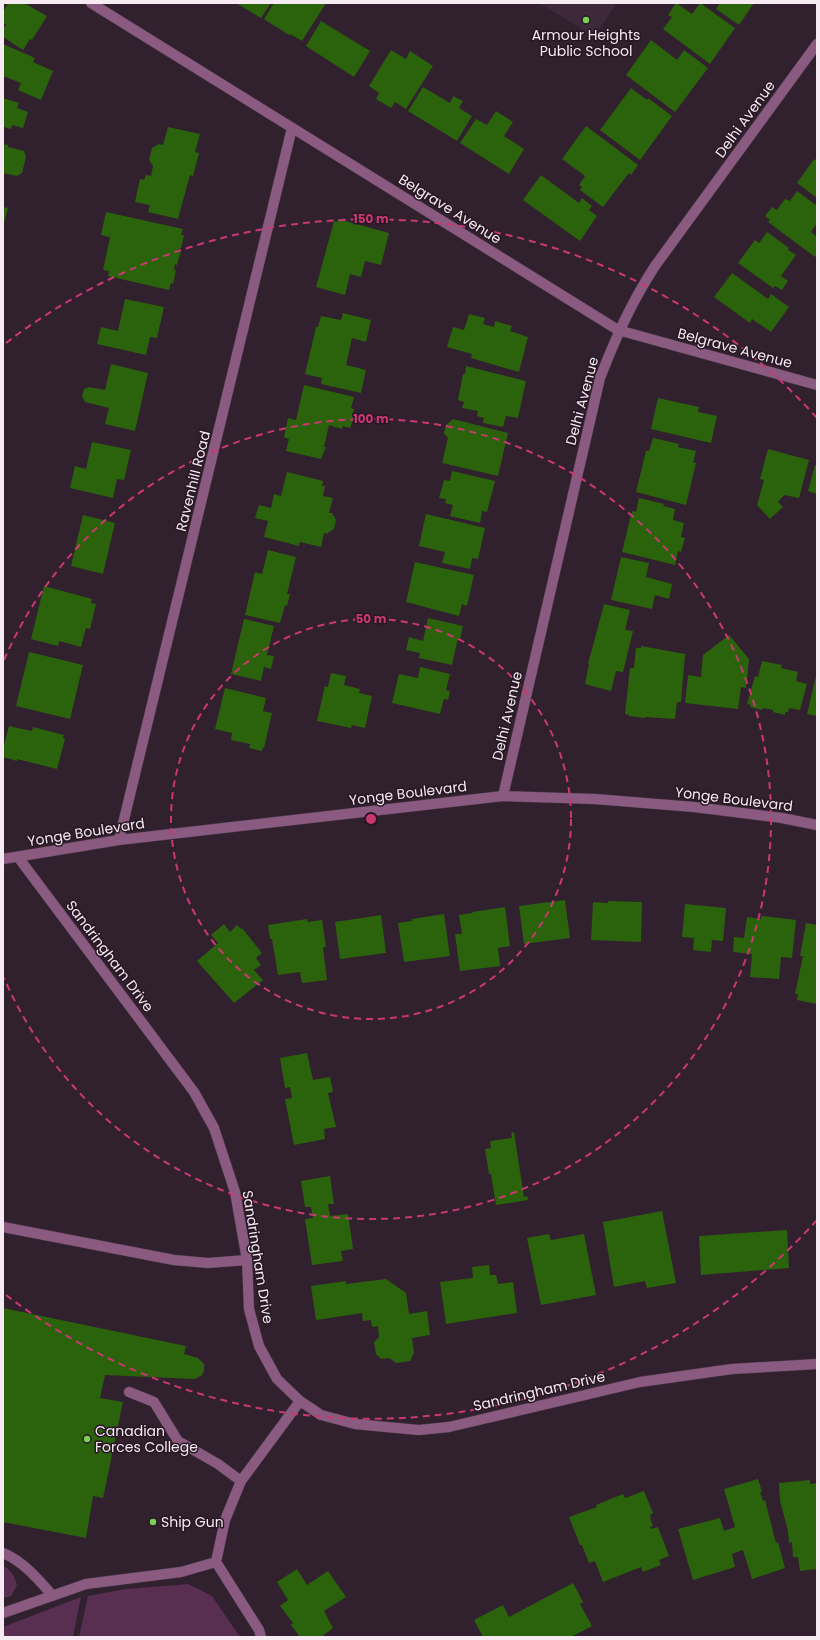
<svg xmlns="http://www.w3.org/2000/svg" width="820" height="1640" viewBox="0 0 820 1640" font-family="Poppins,sans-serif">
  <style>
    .built { fill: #3e293a }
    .green { fill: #582f51 }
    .building { fill: #2b620c }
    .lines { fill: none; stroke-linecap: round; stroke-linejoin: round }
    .lane-casing { stroke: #4d3c4a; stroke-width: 11 }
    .street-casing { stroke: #4d3c4a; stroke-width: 11 }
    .lane { stroke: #8a5a81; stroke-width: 10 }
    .street { stroke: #8a5a81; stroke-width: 10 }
    .ring { fill: none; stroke: #ca3872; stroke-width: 2; stroke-dasharray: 7 5 }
    .poi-dot { fill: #7bd156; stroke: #271724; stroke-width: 1.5 }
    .labels { text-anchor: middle; stroke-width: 3; stroke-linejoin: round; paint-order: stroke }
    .poi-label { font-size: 14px; fill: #f6eaf3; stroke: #271724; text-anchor: start }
    .street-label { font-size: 14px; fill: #f6eaf3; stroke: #271724 }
    .centre { fill: #ca3872; stroke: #271724; stroke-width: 2 }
    .ring-label { font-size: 12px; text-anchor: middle; font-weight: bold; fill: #ca3872; stroke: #271724; stroke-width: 3; stroke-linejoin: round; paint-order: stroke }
  </style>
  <rect width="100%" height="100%" fill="#31202e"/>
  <path class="built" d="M 539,3 L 617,3 L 594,36 Z"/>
  <path class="green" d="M 3,1566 C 12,1570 14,1576 17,1585 L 11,1596 L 3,1598 Z
    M 188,1584 L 212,1596 L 240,1637 L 79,1637 L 88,1596 L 126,1589 Z
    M 81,1597 L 73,1637 L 3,1637 L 3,1627 Z"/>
  <path class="building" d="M 8,3 L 24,3 L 47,16 L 32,40 L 30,39 L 23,50 L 3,37 L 3,29 L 6,24 L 3,23 L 3,12 Z
    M 236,3 L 271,3 L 261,18 Z
    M 274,3 L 326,3 L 302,41 L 290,34 L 289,35 L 264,19 Z
    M 676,3 L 692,14 L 700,3 L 735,28 L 710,64 L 663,29 L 672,17 L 668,15 Z
    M 720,3 L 754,3 L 739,25 L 716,9 Z
    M 321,21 L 370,51 L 354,77 L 306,46 Z
    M 651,40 L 677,60 L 684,50 L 708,68 L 675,112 L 626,75 Z
    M 3,44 L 35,58 L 33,62 L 53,71 L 41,100 L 18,90 L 21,83 L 3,76 Z
    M 391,50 L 406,59 L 410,51 L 433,66 L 406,109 L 395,102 L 391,108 L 376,99 L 379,93 L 369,86 Z
    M 423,87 L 450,103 L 453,96 L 463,101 L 459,108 L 472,116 L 457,141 L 408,111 Z
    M 631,88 L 647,100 L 648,98 L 672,116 L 640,160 L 600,130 Z
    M 3,98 L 19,103 L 17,108 L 28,112 L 23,128 L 12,125 L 11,129 L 4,127 L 3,130 Z
    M 496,111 L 513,122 L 504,136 L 524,149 L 509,174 L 460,143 L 476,119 L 487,125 Z
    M 586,126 L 638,165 L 631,175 L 629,173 L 603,207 L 580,190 L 582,187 L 579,185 L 585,176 L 562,159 Z
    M 168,127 L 200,134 L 195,152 L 199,153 L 193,176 L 190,175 L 178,219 L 148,212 L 150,205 L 135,202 L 140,179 L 144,180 L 146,175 L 151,176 L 153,166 L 149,160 L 152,148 L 159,144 L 163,145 Z
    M 3,144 L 8,145 L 8,147 L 24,151 L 26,157 L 22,173 L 17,176 L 3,173 Z
    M 814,159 L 817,161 L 817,198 L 797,183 Z
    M 541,175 L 579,203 L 582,198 L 592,206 L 589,210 L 597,216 L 580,241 L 523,200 Z
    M 797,191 L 817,206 L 817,223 L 811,232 L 817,237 L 817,253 L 815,257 L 768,222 L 770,220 L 765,216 L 772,207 L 777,210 L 785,199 L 790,201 Z
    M 3,207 L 8,208 L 4,223 L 3,223 Z
    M 106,212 L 183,229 L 181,235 L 184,235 L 181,248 L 178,250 L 181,251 L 177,265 L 175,264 L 174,270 L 176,270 L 173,284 L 171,283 L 169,290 L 108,276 L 109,271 L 103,270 L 110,237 L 101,235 Z
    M 338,219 L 389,233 L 381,265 L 365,261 L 361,277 L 350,274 L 345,295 L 316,287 L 334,221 L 337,222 Z
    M 767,232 L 789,248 L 788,250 L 796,255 L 781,276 L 788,281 L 782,290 L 775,286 L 773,288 L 738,263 L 755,240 L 759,243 Z
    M 732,273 L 768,299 L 771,294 L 789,307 L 771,332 L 752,319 L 750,323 L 714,297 Z
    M 125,299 L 164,307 L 157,338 L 150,337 L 146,355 L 97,344 L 101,327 L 118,331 Z
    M 343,313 L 371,320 L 366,342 L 352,338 L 346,365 L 366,370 L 361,393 L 321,384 L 322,378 L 305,374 L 316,327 L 318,327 L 321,316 L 341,320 Z
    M 469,314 L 485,318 L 483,324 L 494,327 L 495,321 L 512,326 L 510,331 L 528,337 L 519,372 L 471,358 L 472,354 L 447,347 L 453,327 L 464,330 Z
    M 111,364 L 148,373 L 135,431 L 105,424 L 109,408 L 85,402 L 82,396 L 84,389 L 89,387 L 105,390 Z
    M 466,366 L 526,381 L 518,418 L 506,416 L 503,427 L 483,423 L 484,418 L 477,416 L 478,411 L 462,408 L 464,402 L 458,400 L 463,374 L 465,374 Z
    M 304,385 L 354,397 L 351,408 L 354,409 L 353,413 L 355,415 L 350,428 L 343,426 L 342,429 L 329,425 L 324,447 L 326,447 L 321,459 L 286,451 L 289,439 L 284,437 L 288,418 L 296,420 Z
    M 658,398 L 699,407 L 698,412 L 717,416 L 711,443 L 651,429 Z
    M 453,419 L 508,433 L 498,476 L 442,463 L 448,438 L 444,433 L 446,425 Z
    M 653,438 L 679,444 L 678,447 L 696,451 L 693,462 L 696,463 L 686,505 L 636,492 L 646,451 L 649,451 Z
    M 92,442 L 131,450 L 124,480 L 117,479 L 113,498 L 70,488 L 75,466 L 86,469 Z
    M 768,449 L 809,460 L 799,498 L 784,495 L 778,502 L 783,507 L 770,519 L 757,505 L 764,480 L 760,479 Z
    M 815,465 L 817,466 L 817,494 L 808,491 Z
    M 452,471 L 495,481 L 487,512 L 482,511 L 480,523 L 450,516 L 453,505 L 445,503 L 446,499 L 439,498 L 444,480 L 450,481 Z
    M 287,472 L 323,481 L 322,486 L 325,486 L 323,496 L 333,498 L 329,513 L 332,513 L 336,520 L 334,529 L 326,534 L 324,533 L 321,547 L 300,542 L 299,546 L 264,537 L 268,521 L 255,518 L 259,505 L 271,508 L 274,494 L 281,496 Z
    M 639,498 L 664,504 L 663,506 L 675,509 L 673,520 L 684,523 L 681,537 L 685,538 L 681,552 L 678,551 L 675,565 L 622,552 L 632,511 L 636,512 Z
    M 426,514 L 485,528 L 478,559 L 472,558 L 470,569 L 442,563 L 445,552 L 419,546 Z
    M 83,515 L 115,523 L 103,574 L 71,566 Z
    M 268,550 L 296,557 L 287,594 L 290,594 L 287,606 L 285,605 L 280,623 L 245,615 L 255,572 L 262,574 Z
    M 621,557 L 649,563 L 646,577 L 672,584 L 669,599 L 655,595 L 652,609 L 611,600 Z
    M 415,562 L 474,575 L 467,606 L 462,604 L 459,616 L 406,602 Z
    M 44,586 L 92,599 L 91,603 L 96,604 L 90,629 L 86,628 L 81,647 L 59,641 L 58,646 L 31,639 Z
    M 604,604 L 630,610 L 625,630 L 633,631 L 623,672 L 616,671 L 611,691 L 585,684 L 589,664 L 588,664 Z
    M 428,618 L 463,626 L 460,639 L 458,638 L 452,665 L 419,658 L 420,653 L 406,650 L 409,637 L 423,641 Z
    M 244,619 L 274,626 L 267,655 L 274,656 L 271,669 L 264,667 L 261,681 L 231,674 Z
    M 729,635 L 749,659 L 746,688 L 741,687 L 738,709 L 685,703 L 688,675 L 701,677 L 703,655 Z
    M 641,646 L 685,654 L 681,702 L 677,702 L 675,719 L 645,717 L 645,718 L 629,716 L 629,715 L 625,714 L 630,668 L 634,668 L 636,648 L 641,648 Z
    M 29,652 L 83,665 L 70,719 L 16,706 Z
    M 762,661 L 782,665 L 781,668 L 798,672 L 796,681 L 807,684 L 800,710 L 789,708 L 788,712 L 785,712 L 785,715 L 773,712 L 773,710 L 763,708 L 762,710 L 750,707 L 751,705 L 747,704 L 755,676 L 758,677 Z
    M 420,667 L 450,674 L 446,690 L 450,691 L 448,700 L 444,699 L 440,714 L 392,703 L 399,674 L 418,678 Z
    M 331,673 L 346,676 L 344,685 L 360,689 L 359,693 L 372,696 L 365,728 L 352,725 L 351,728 L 317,721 L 325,686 L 328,687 Z
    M 816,676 L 817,677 L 817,716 L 807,714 Z
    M 225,688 L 266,698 L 263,711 L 272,713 L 264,748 L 263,747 L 262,751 L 249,748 L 250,744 L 231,740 L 232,733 L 215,729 Z
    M 9,726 L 32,731 L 33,727 L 64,735 L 63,738 L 65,739 L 57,769 L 17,759 L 17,761 L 3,757 L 3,749 Z
    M 565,900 L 570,938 L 524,944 L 519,906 Z
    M 608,901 L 642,902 L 641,942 L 591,940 L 593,902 L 608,903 Z
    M 685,904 L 726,908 L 723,941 L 712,940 L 711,952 L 693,950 L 694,938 L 682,937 Z
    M 505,907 L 510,946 L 498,948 L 500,966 L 460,971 L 455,934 L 462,934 L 459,915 L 473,913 L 472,912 Z
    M 444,914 L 450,956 L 404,962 L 398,923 L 412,921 L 412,919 Z
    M 381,915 L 386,953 L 340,959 L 335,922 Z
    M 761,916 L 796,920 L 792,958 L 781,957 L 779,979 L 750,977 L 752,954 L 733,952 L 734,937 L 744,938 L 747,917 L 761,919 Z
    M 307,919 L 308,922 L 322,920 L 326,947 L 323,947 L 327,980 L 302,983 L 300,972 L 278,975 L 272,939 L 270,939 L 268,925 Z
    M 806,923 L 817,925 L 817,1004 L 797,1000 L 798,994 L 795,994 L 803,956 L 800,956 Z
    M 224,924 L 230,932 L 237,925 L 241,929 L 242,928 L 262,953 L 256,958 L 261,965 L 254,970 L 263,980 L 234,1003 L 197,961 L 218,943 L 211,935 Z
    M 307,1053 L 313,1080 L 330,1077 L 333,1092 L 328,1093 L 336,1127 L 324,1129 L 325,1139 L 294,1145 L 285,1099 L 292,1098 L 290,1087 L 285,1088 L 280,1058 Z
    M 514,1132 L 524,1197 L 527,1196 L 528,1200 L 496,1205 L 491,1174 L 489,1174 L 485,1149 L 491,1148 L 490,1141 L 512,1138 L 511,1133 Z
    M 330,1176 L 334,1204 L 328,1204 L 330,1216 L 348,1214 L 353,1249 L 341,1251 L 343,1261 L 312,1265 L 305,1219 L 313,1218 L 311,1207 L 305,1207 L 301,1181 Z
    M 662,1211 L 676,1283 L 647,1288 L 645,1281 L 614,1287 L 603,1222 Z
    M 787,1230 L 789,1268 L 701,1275 L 699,1236 Z
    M 549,1234 L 551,1240 L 584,1234 L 596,1295 L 541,1305 L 527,1238 Z
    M 489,1265 L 490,1275 L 496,1275 L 498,1284 L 513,1282 L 517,1313 L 446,1324 L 440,1282 L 473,1278 L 472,1267 Z
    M 386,1279 L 406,1293 L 409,1314 L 427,1311 L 430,1335 L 412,1338 L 414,1353 L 410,1361 L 396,1363 L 389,1358 L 381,1359 L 376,1354 L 374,1342 L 379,1337 L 378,1326 L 372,1327 L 371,1320 L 363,1321 L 362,1313 L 316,1320 L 311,1286 L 346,1281 L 346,1284 Z
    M 3,1308 L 186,1346 L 184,1354 L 198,1358 L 204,1364 L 204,1371 L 202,1375 L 195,1379 L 105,1375 L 100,1398 L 123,1402 L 103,1498 L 93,1496 L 86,1538 L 3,1522 Z
    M 758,1479 L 762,1492 L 760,1492 L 763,1501 L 765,1500 L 776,1543 L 778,1542 L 785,1568 L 752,1579 L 743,1550 L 732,1554 L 735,1567 L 693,1580 L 678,1529 L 720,1518 L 724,1531 L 735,1527 L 724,1489 Z
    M 810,1480 L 810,1484 L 817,1483 L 817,1569 L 800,1571 L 798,1557 L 793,1557 L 792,1542 L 789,1543 L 788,1531 L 780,1501 L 779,1483 Z
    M 644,1491 L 653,1513 L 650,1515 L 651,1518 L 650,1518 L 653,1526 L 650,1527 L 651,1529 L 658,1527 L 669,1556 L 659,1560 L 661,1565 L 643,1572 L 641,1567 L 603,1582 L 595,1561 L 589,1563 L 582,1545 L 580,1545 L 569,1517 L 597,1507 L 596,1505 L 623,1494 L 625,1498 Z
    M 297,1569 L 307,1585 L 328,1571 L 346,1597 L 324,1611 L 333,1628 L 321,1637 L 300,1637 L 291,1625 L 293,1623 L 280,1606 L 288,1600 L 277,1582 Z
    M 573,1583 L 583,1602 L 580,1604 L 592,1626 L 571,1637 L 483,1637 L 474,1620 L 503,1605 L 509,1617 Z"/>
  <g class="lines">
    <defs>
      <path id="lane" d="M 3,1227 L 174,1260 L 208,1263 L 247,1260
        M 129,1392 L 154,1402 L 178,1441 L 218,1464 L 241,1481
        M 3,1553 C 23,1561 39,1580 52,1595
        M 3,1613 L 86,1584 L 181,1572 L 216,1562
        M 261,1637 L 259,1630 L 216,1562 L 225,1520 L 241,1481 L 300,1401"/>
      <path id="street" d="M 91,3 L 618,330 L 817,385
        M 503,796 L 600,378 C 616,337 631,303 655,266 L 817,44
        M 119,840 L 292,128
        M 18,857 L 194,1092 L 214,1128 L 235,1192 L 247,1260 L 249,1309 L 259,1346 L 277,1379 L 300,1401 L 321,1415 L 355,1424 L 386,1427 L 419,1430 L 449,1427 L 640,1382 L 732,1369 L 817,1364
        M 3,859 L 119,840 L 503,796 L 595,799 L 694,807 L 782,818 L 817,825"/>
    </defs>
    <use href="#lane" class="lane-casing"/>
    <use href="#street" class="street-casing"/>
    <use href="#lane" class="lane"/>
    <use href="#street" class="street"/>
  </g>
  <g class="ring">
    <circle cx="371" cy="819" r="200"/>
    <path d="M4 660A400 400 0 1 1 4 978"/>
    <path d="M817 1220A600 600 0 0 1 6 1295M6 343A600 600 0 0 1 817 418"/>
  </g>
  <g class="poi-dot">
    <circle cx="586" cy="20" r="4"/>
    <circle cx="87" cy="1439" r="4"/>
    <circle cx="153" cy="1522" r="4"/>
  </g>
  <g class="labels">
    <g class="poi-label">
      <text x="586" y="40" text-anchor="middle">Armour Heights<tspan x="586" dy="16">Public School</tspan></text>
      <text x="95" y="1436">Canadian<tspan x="95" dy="16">Forces College</tspan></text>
      <text x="161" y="1527">Ship Gun</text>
    </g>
    <g class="street-label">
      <text transform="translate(745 119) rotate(-54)" y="5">Delhi Avenue</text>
      <text transform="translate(450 209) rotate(32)" y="5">Belgrave Avenue</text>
      <text transform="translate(735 348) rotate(15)" y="5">Belgrave Avenue</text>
      <text transform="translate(582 401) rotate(-75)" y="5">Delhi Avenue</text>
      <text transform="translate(193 481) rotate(-76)" y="5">Ravenhill Road</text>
      <text transform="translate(507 716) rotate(-77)" y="5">Delhi Avenue</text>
      <text transform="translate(408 793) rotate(-7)" y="5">Yonge Boulevard</text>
      <text transform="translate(734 799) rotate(7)" y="5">Yonge Boulevard</text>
      <text transform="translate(86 832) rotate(-9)" y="5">Yonge Boulevard</text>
      <text transform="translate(110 956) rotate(53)" y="5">Sandringham Drive</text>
      <text transform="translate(258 1257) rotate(81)" y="5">Sandringham Drive</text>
      <text transform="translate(539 1391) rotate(-13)" y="5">Sandringham Drive</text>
    </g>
  </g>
  <circle cx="371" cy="819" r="6" class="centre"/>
  <g class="ring-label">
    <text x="371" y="223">150 m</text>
    <text x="371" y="423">100 m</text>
    <text x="371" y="623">50 m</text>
  </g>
  <rect width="820" height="1640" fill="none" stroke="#f6eaf3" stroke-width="8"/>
</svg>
